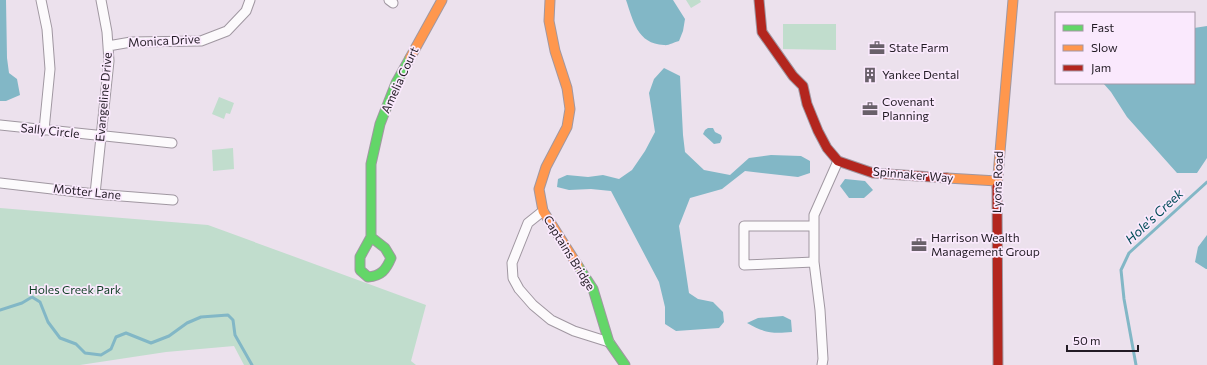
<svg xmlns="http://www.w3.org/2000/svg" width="1207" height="365" viewBox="0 0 1207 365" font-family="Commissioner,sans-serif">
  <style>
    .green { fill: #c1ddcd }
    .water { fill: #82b7c6 }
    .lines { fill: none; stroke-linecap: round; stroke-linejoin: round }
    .stream { stroke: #82b7c6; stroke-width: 3 }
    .street-casing { stroke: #a097a1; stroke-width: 11 }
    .fast-casing { stroke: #a097a1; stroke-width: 11 }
    .slow-casing { stroke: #a097a1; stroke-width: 11 }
    .jam-casing { stroke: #a097a1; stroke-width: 11 }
    .street { stroke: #fcfafc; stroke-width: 9 }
    .fast { stroke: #63d668; stroke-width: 9 }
    .slow { stroke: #ff974d; stroke-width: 9 }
    .jam { stroke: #b3261e; stroke-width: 9 }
    .labels { text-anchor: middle; stroke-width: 3.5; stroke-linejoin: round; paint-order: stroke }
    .street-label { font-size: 12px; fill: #221b24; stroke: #fae9fd }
    .poi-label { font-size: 12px; fill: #221b24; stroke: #fae9fd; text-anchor: start }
    .park-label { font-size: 12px; fill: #134127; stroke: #fae9fd }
    .water-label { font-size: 13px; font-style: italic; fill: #004b57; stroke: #fae9fd }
  </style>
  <rect width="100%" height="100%" fill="#ece1ed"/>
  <path class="green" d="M 686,0 L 700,0 L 701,2 L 691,8 Z
    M 783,24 L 836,24 L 836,50 L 783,49 Z
    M 219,97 L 234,103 L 230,114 L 226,113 L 224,119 L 212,114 Z
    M 233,148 L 234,169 L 213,171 L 212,150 Z
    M 0,208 L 208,225 L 426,305 L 411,361 L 416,365 L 244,365 L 234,346 L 166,352 L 80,365 L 0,365 Z"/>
  <path class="water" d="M 0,0 L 6,0 L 7,58 L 9,73 L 17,79 L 20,95 L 6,101 L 0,101 Z
    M 626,0 L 673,0 L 685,19 L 683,31 L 679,41 C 674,42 668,46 664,45 C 637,44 633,20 626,0 Z
    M 1207,26 L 1207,158 L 1197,173 L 1177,173 L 1127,117 L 1111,92 L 1103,83 L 1194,83 L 1194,28 Z
    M 664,68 L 680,76 L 683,135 L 685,152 L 704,170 L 730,175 L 749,158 L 771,155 L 801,156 L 810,161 L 810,173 L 798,177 L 745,171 L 722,189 L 690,198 L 679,226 L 689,293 L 698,299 L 713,302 L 723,312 L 724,322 L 719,328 L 676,331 L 665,324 L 665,307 L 659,282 L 611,191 L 591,189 L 569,190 L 557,187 L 558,179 L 567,175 L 588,177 L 603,175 L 619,179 L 632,170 L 645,151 L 655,132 L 649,93 L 654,79 Z
    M 708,128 L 713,128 L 715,132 L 721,135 L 722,138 L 720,143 L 714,144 L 703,134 L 705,130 Z
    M 845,179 L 865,181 L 873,190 L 864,198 L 849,198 L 840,186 Z
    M 1207,235 L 1207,269 L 1206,269 L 1195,262 L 1198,247 Z
    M 783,316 L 791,320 L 792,332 C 773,334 764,333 747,323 L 758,318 Z"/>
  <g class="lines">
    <path class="stream" d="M 0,310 L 22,303 L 32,297 L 40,302 L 48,322 L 60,338 L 76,344 L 85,353 L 101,355 L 111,349 L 116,337 L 126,333 L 151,343 L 169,336 L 187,323 L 201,317 L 228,315 L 233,320 L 235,335 L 252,365
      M 1136,365 L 1124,299 L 1121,270 L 1129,253 L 1207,182"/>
    <defs>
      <path id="street" d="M 41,0 L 47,29 L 50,69 L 44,130
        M 389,0 L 393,3
        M 108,46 L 131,42 L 201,41 L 227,31 L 246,11 L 250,0
        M 0,125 L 172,143
        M 0,183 L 95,194 L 173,200
        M 95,194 L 109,61 L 107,32 L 101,0
        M 543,211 L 528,223 L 512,263 L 513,278 L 519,289 L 533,305 L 551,320 L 574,331 L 609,342
        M 814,262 L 744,265 L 744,226 L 814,226
        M 822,365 L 823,359 L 820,310 L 814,262 L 814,215 L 838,161"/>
      <path id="fast" d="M 371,237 L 385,248 L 391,258 C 386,270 381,276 368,277 L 360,270 L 360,257 L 371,237 L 371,164 L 380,124 L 396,83 L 410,58
        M 578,266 L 593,289 L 609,342 L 625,365"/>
      <path id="slow" d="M 550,0 L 549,21 L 555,51 L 567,88 L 570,109 L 567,127 L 546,167 L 539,189 L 543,211 L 578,266
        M 410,58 L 442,0
        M 947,178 L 997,181
        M 997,187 L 1013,0"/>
      <path id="jam" d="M 759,0 L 762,32 L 793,76 L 803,86 L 807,104 L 818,131 L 827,148 L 838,161 L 873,173 L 947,178
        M 997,187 L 998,365"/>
    </defs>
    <use href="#street" class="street-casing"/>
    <use href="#fast" class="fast-casing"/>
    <use href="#slow" class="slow-casing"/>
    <use href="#jam" class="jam-casing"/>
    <use href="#street" class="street"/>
    <use href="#fast" class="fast"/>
    <use href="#slow" class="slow"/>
    <use href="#jam" class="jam"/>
  </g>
  <defs>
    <symbol id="office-bare" viewBox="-9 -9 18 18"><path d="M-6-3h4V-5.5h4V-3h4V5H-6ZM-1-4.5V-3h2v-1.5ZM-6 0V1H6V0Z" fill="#69606a" stroke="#fae9fd" stroke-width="2.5" paint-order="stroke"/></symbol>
    <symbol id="building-bare" viewBox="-9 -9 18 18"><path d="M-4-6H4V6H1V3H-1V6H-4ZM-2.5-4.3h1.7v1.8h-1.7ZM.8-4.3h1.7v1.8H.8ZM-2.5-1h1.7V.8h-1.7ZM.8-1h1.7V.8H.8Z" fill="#69606a" stroke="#fae9fd" stroke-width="2.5" paint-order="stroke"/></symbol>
  </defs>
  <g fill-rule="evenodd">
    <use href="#office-bare" x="866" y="37" width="22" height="22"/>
    <use href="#building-bare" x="859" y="64" width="22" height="22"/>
    <use href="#office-bare" x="859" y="98" width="22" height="22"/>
    <use href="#office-bare" x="908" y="234" width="22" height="22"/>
  </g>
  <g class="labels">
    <g class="street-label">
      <text transform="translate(164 41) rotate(-3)" y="4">Monica Drive</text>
      <text transform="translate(400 80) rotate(-65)" y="4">Amelia Court</text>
      <text transform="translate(104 97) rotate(-85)" y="4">Evangeline Drive</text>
      <text transform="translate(50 131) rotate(6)" y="4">Sally Circle</text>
      <text transform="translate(913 175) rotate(5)" y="4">Spinnaker Way</text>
      <text transform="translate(998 182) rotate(-88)" y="4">Lyons Road</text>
      <text transform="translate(87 192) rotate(6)" y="4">Motter Lane</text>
      <text transform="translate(569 253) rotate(58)" y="4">Captains Bridge</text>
    </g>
    <g class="poi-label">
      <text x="889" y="52">State Farm</text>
      <text x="882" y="79">Yankee Dental</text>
      <text x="882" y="106">Covenant<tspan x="882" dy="14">Planning</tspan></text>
      <text x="931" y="242">Harrison Wealth<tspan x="931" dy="14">Management Group</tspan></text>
    </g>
    <g class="park-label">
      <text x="75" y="294">Holes Creek Park</text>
    </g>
    <g class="water-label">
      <text transform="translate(1154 216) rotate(-43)" y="5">Hole's Creek</text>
    </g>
  </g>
  <rect x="1055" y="12" width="140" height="72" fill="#fae9fd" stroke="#a497a6"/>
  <rect x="1063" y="25" width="20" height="6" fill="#63d668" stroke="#a497a6"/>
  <text x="1091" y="32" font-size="12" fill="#221b24">Fast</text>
  <rect x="1063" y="45" width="20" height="6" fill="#ff974d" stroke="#a497a6"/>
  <text x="1091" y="52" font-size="12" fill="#221b24">Slow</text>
  <rect x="1063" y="65" width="20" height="6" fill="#b3261e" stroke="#a497a6"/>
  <text x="1091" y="72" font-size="12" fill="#221b24">Jam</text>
  <path d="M1067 345v6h71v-6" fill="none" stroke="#221b24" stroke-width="2"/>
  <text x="1073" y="345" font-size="12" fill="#221b24" stroke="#fae9fd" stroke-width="3" paint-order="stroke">50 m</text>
</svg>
